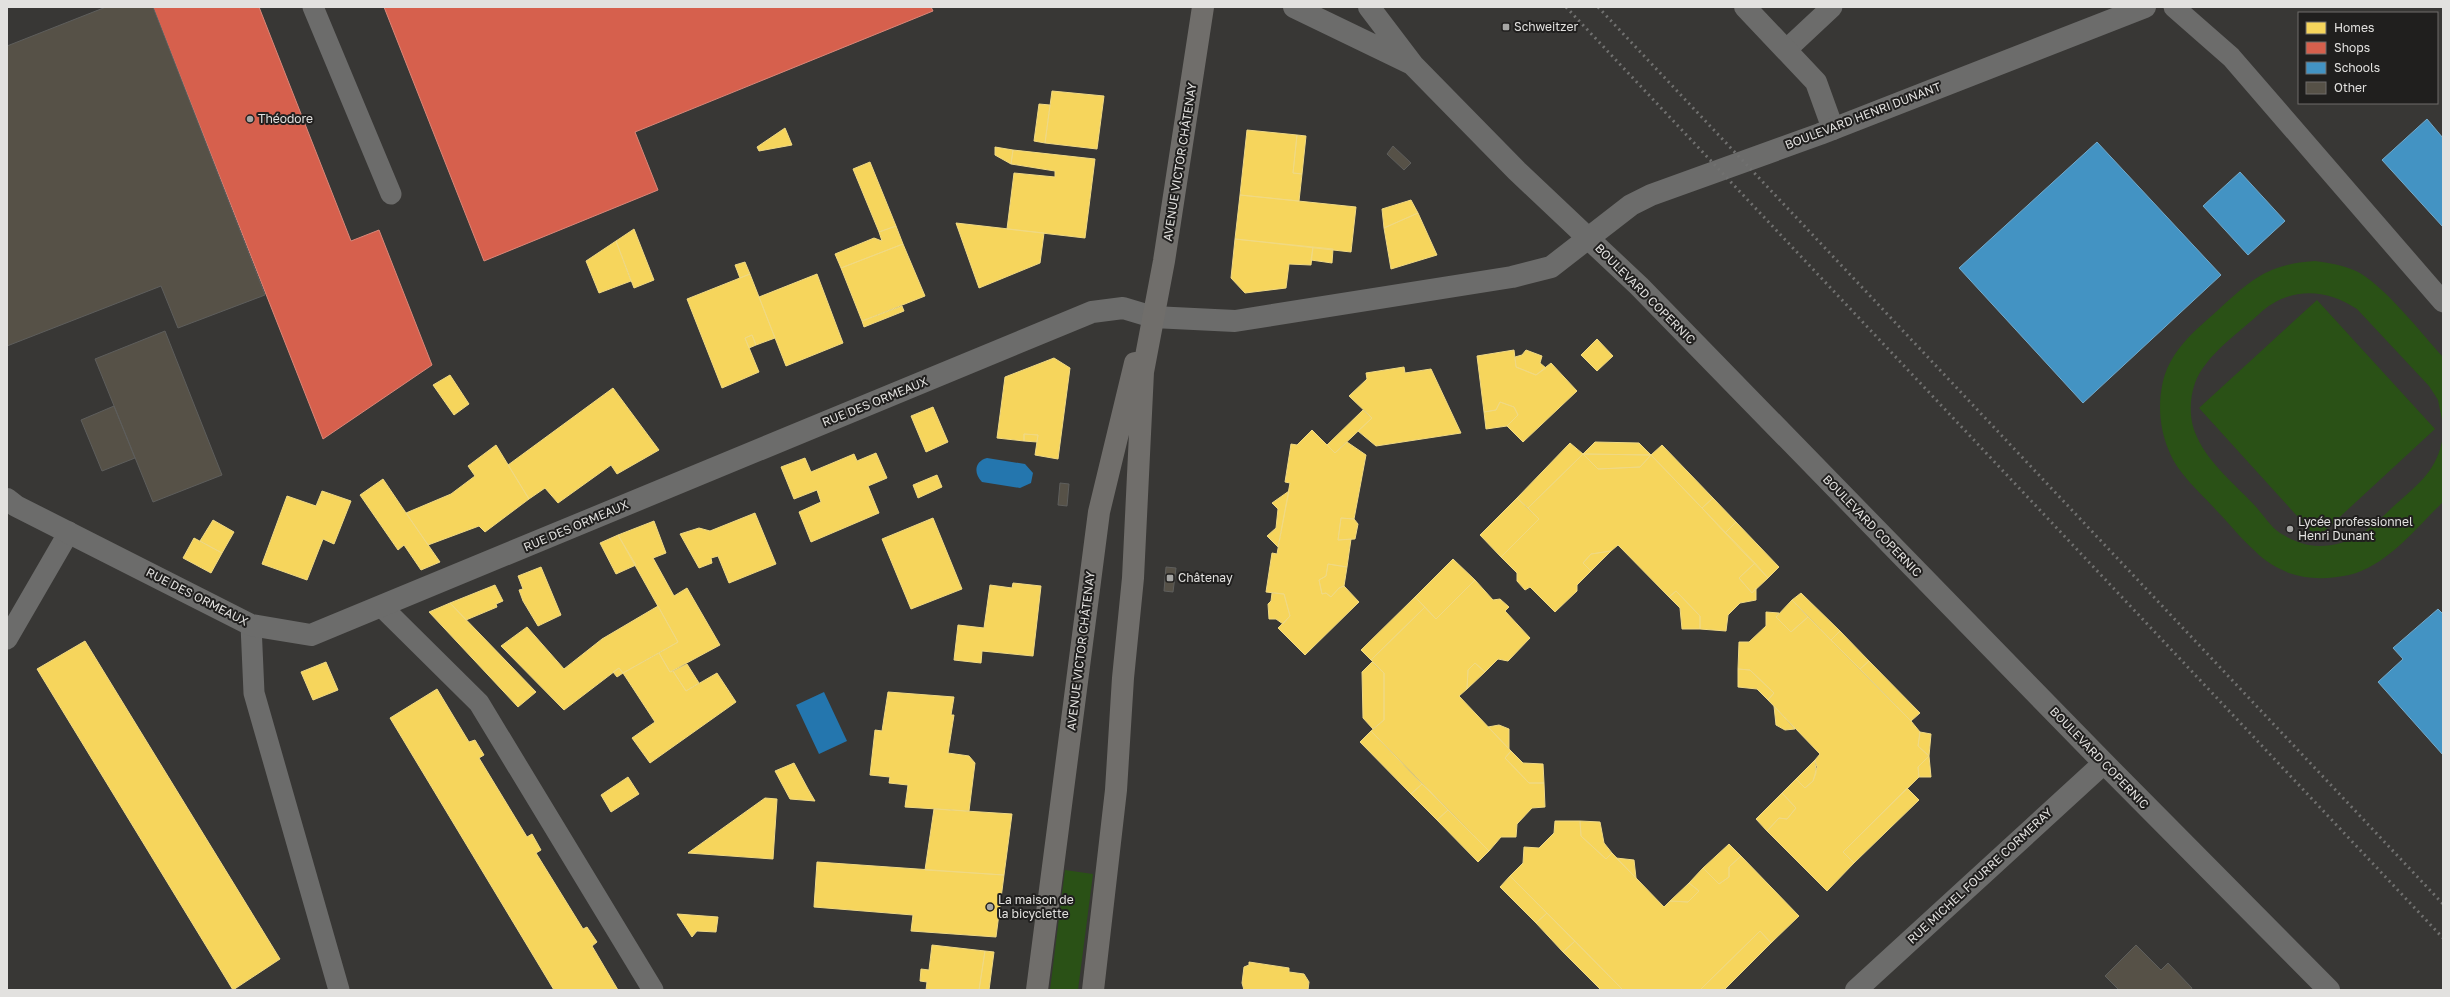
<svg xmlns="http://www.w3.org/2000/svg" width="2450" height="997" viewBox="0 0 2450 997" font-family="'Golos Text',sans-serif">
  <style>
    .green { fill: #2a5116 }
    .water { fill: #2476ae }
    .homes { fill: #f6d55c; stroke: #f0d983 }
    .shops { fill: #d6604d; stroke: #da8779 }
    .schools { fill: #4393c3; stroke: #73aacb }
    .building { fill: #565147; stroke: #5e5e5c }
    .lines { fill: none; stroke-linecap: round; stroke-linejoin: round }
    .service { stroke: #6c6c6b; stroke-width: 21 }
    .minor { stroke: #6c6c6b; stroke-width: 22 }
    .tertiary { stroke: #6c6c6b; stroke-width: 22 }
    .secondary { stroke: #706e6b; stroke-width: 22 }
    .rail { stroke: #717170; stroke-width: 3; stroke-dasharray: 2 4; stroke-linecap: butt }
    .poi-dot { fill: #a6a6a4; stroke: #201f1e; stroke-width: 1.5 }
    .labels { text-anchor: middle; stroke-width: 4; stroke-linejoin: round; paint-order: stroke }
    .poi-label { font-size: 12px; fill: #e2e1df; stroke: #201f1e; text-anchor: start }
    .street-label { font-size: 12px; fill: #e2e1df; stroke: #201f1e }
  </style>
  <rect width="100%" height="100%" fill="#383735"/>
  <path class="green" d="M 2315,261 C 2329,263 2343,265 2356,271 C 2383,284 2422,334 2443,357 L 2443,425 L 2438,400 L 2429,386 L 2357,309 C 2324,287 2287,287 2258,315 C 2236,335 2206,355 2195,383 C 2189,400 2189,421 2197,437 C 2209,464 2237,486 2257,508 C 2264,516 2271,527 2280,533 C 2291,540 2305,546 2319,546 C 2353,546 2373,526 2396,504 C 2420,483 2437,470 2443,437 L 2443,502 C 2416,528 2387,566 2349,575 C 2330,579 2308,580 2289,573 C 2277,568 2264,561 2255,551 C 2241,539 2229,523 2216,510 C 2200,492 2178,474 2169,451 C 2160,430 2158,407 2162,386 C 2168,353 2193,332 2217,311 C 2251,280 2267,264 2315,261 Z
    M 2317,300 L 2435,429 L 2317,538 L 2199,408 Z
    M 1065,870 L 1093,874 L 1078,990 L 1050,990 Z"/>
  <path class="water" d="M 987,458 L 1025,464 L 1033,473 L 1031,483 L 1020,488 L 982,482 C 973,473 975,461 987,458 Z
    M 824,692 L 847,741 L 819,754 L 796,705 Z"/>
  <path class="homes" d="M 1052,91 L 1104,96 L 1097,149 L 1045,143 Z
    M 1039,104 L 1050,105 L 1045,143 L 1034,141 Z
    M 785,128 L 792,145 L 759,151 L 757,147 Z
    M 1247,130 L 1297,135 L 1293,173 L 1302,174 L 1299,201 L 1240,195 Z
    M 1297,135 L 1306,136 L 1302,174 L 1293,173 Z
    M 995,147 L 1013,150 L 1011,164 L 995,155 Z
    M 1013,150 L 1095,159 L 1085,238 L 1007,229 L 1014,173 L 1055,177 L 1055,171 L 1011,164 Z
    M 870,162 L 896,226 L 879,232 L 853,169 Z
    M 1240,195 L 1356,207 L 1351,252 L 1235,239 Z
    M 1411,200 L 1418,213 L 1384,228 L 1382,209 Z
    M 1418,213 L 1437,255 L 1391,269 L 1384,228 Z
    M 956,223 L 1044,233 L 1040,263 L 979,288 Z
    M 896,226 L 903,244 L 841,268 L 835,254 L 874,238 L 882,241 L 879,232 Z
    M 634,229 L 654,280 L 634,288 L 616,241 Z
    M 1235,239 L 1313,247 L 1311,265 L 1289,264 L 1286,288 L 1245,293 L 1231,278 Z
    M 616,241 L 631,281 L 599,293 L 586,261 Z
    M 903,244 L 925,296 L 862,321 L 841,268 Z
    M 1313,247 L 1333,249 L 1332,263 L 1311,260 Z
    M 745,262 L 750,274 L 740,278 L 735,265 Z
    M 750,274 L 775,338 L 756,345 L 752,335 L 745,338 L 759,372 L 722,388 L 687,299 Z
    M 817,274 L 843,343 L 786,366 L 759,297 Z
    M 902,306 L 904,311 L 864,327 L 862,321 Z
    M 752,335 L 756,345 L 749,348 L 745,338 Z
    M 1597,339 L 1613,356 L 1597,371 L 1581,355 Z
    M 1514,350 L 1516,367 L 1536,375 L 1551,363 L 1577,391 L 1523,442 L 1507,426 L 1518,415 L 1514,407 L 1500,402 L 1496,410 L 1484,412 L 1477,356 Z
    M 1526,350 L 1542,356 L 1540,363 L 1546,368 L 1536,375 L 1516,367 L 1515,357 L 1522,355 Z
    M 1054,358 L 1070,368 L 1058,459 L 1035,455 L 1038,435 L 1024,434 L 1024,441 L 997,438 L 1005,377 Z
    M 1404,367 L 1405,373 L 1431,369 L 1461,433 L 1376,446 L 1358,431 L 1372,418 L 1349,396 L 1367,379 L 1366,373 Z
    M 450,375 L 469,404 L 454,415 L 433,385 Z
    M 613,388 L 659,450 L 617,474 L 611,465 L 558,503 L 545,488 L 529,499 L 508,465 Z
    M 1500,402 L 1514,407 L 1518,415 L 1507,426 L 1486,429 L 1484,412 L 1496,410 Z
    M 933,407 L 948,442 L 926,452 L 911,416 Z
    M 1363,410 L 1372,418 L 1335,453 L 1327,445 Z
    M 1312,430 L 1335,453 L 1347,442 L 1366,455 L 1354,519 L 1341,518 L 1338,540 L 1351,539 L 1347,567 L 1328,564 L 1326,576 L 1319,580 L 1322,594 L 1326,593 L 1331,597 L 1339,588 L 1344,586 L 1359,602 L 1305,655 L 1278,628 L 1290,616 L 1284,594 L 1266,592 L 1272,553 L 1277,554 L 1290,483 L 1285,482 L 1291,444 L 1297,445 Z
    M 1024,434 L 1038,435 L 1037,442 L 1024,441 Z
    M 1595,442 L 1639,443 L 1651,455 L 1583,454 Z
    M 1570,443 L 1583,454 L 1528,508 L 1517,498 Z
    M 496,445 L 529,499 L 485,532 L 479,526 L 428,545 L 406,513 L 451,494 L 475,476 L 468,466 Z
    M 1662,445 L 1713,498 L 1702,508 L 1651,455 Z
    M 876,453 L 887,478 L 868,486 L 879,513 L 811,542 L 799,512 L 821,502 L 817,490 L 794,499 L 781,467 L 805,458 L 811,472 L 854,454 L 857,461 Z
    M 1583,454 L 1598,469 L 1640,467 L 1651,455 L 1755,563 L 1739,578 L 1752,593 L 1756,588 L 1756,600 L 1740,603 L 1728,615 L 1726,631 L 1700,629 L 1700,616 L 1676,591 L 1669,597 L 1618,545 L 1611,551 L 1591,554 L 1583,563 L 1591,571 L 1577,585 L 1577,591 L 1555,612 L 1530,587 L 1525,590 L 1517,581 L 1517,573 L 1501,557 L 1539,519 L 1528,508 Z
    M 1583,454 L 1651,455 L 1640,467 L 1598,469 Z
    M 937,475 L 942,487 L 918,498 L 913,485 Z
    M 383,479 L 406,513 L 440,562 L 421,570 L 404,545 L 398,550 L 360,495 Z
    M 322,491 L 351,501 L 334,544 L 323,539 L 307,580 L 262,564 L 287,496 L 316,506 Z
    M 1289,491 L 1278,547 L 1267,536 L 1276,528 L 1278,509 L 1272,503 Z
    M 1517,498 L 1539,519 L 1501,557 L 1480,535 Z
    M 1713,498 L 1736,522 L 1725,533 L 1702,508 Z
    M 755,513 L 776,564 L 729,583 L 718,556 L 711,558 L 712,563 L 699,568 L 680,534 L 699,528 L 710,531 Z
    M 933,518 L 962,589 L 911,609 L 882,539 Z
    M 1341,518 L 1354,519 L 1358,524 L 1355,539 L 1338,540 Z
    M 213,520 L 234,532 L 222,553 L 200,541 Z
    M 654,521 L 666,553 L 653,558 L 674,596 L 687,588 L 720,645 L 670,672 L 659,653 L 678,642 L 618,535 Z
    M 1736,522 L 1779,567 L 1768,578 L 1725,533 Z
    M 618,535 L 636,565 L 616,574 L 600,543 Z
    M 194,538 L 222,553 L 211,573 L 183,558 Z
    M 1611,551 L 1591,571 L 1583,563 L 1591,554 Z
    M 1453,559 L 1475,580 L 1436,619 L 1415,597 Z
    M 1755,563 L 1768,578 L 1752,593 L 1739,578 Z
    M 1328,564 L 1347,567 L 1344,586 L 1339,588 L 1331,597 L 1326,593 L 1322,594 L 1319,580 L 1326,576 Z
    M 541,567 L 561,615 L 538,626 L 523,601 L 519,590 L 523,589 L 518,576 Z
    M 1475,580 L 1493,600 L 1500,599 L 1509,607 L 1505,611 L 1530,638 L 1508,661 L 1498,659 L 1485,672 L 1475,663 L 1468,670 L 1467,689 L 1459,696 L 1511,751 L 1505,758 L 1529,783 L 1544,783 L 1545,807 L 1532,808 L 1517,824 L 1516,837 L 1501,837 L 1489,851 L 1371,731 L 1384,720 L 1384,673 L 1371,660 L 1425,607 L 1436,619 Z
    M 1013,583 L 1041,586 L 1033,656 L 982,651 L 981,663 L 954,660 L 958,625 L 984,628 L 990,585 L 1012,588 Z
    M 495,585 L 503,601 L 496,604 L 497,607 L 466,620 L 450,603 Z
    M 1676,591 L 1700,616 L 1700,629 L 1682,629 L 1680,608 L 1669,597 Z
    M 1272,593 L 1284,594 L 1290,616 L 1283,624 L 1276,619 L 1269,619 L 1268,604 L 1271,601 Z
    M 1801,593 L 1840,631 L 1831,640 L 1792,600 Z
    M 1415,597 L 1425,607 L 1371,660 L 1361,650 Z
    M 1792,600 L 1808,617 L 1791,632 L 1776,617 Z
    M 450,603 L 536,692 L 518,707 L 429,612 Z
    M 658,606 L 678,642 L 623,673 L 619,668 L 564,710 L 501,646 L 527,627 L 564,669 L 602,639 Z
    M 1766,612 L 1779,613 L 1776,617 L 1791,632 L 1808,617 L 1911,721 L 1920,732 L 1918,746 L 1929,756 L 1918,767 L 1919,777 L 1843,852 L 1854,863 L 1827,891 L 1767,831 L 1779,818 L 1787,819 L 1796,808 L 1782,793 L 1796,779 L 1805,788 L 1813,781 L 1817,767 L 1815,760 L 1820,754 L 1768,700 L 1774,693 L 1750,670 L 1738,669 L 1739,642 L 1749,642 L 1766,626 Z
    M 1840,631 L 1869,661 L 1860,669 L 1831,640 Z
    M 85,641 L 280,959 L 233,990 L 37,669 Z
    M 659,653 L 670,672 L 673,671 L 686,691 L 717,673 L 736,702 L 650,763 L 632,738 L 655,722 L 623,673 Z
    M 1869,661 L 1920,713 L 1911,721 L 1860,669 Z
    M 326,662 L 338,690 L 313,700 L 301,672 Z
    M 1372,662 L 1384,673 L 1384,720 L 1373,729 L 1363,718 L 1362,672 Z
    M 1475,663 L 1485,672 L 1467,689 L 1468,670 Z
    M 687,664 L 699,683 L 686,691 L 673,671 Z
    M 619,668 L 623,673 L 617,677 L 613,672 Z
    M 1738,669 L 1750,670 L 1774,693 L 1768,700 L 1757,689 L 1738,687 Z
    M 437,689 L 469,742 L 475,740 L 484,755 L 479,758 L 527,837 L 532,834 L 541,850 L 536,853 L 583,929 L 587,927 L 597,942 L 592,946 L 618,990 L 554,990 L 390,718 Z
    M 888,692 L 954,697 L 951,715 L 954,715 L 948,753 L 969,756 L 975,763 L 969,811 L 905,807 L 908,785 L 889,783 L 890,777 L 870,775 L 875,730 L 882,731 Z
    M 1774,706 L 1795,729 L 1785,730 L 1776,725 Z
    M 1499,725 L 1509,729 L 1509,749 L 1488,727 Z
    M 1371,731 L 1422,784 L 1411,794 L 1360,742 Z
    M 1920,732 L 1931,734 L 1929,756 L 1918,746 Z
    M 1511,751 L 1523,763 L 1543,764 L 1544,783 L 1529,783 L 1505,758 Z
    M 1929,756 L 1931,777 L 1919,777 L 1918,767 Z
    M 1815,760 L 1816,773 L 1813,781 L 1805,788 L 1796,779 Z
    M 794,763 L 808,789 L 815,801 L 790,799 L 775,771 Z
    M 628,777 L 639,794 L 611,812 L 601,795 Z
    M 1422,784 L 1448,810 L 1437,820 L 1411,794 Z
    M 1907,788 L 1919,800 L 1854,863 L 1843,852 Z
    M 1782,793 L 1796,808 L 1787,819 L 1779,818 L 1767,831 L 1756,819 Z
    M 765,798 L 777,799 L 773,859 L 688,853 Z
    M 934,809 L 1012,814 L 1004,875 L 925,870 Z
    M 1448,810 L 1489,851 L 1478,862 L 1437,820 Z
    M 1555,821 L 1580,821 L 1581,836 L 1606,859 L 1612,853 L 1664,907 L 1670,901 L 1688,902 L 1699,891 L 1689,883 L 1703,868 L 1719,884 L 1729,877 L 1729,867 L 1741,856 L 1799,916 L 1771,943 L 1760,931 L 1700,990 L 1623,990 L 1510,876 L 1523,863 L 1524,847 L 1539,848 L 1554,833 Z
    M 1580,821 L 1600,822 L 1604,843 L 1612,853 L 1606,859 L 1581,836 Z
    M 1729,844 L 1741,856 L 1729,867 L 1729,877 L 1719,884 L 1703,868 Z
    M 1616,858 L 1634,860 L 1636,878 Z
    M 817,862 L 1004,875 L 996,937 L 911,931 L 913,915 L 814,907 Z
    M 1510,876 L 1547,913 L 1536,923 L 1500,887 Z
    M 1689,883 L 1699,891 L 1688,902 L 1670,901 Z
    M 1547,913 L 1575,941 L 1563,952 L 1536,923 Z
    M 677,914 L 718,917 L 716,932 L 697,931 L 692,937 Z
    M 1760,931 L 1771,943 L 1724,990 L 1700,990 Z
    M 1575,941 L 1623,990 L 1601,990 L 1563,952 Z
    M 932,945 L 985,951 L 979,990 L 982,990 L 926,990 L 927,982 L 920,981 L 921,969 L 929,970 Z
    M 985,951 L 994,952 L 989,990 L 979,990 Z
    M 1249,962 L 1289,968 L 1289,972 L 1304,974 L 1309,982 L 1308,990 L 1244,990 L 1242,983 L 1244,967 L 1249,965 Z"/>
  <path class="shops" d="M 153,7 L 259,7 L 351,241 L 379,230 L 432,365 L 323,439 Z
    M 384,7 L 931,7 L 933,11 L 635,132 L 658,190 L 484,261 Z"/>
  <path class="schools" d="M 2427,119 L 2443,138 L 2443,227 L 2382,160 Z
    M 2097,142 L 2221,275 L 2083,403 L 1959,268 Z
    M 2240,172 L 2285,221 L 2248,255 L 2203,206 Z
    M 2438,609 L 2443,614 L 2443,755 L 2378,682 L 2403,659 L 2393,648 Z"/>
  <path class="building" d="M 106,7 L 153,7 L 265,295 L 178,328 L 161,286 L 7,346 L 7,46 Z
    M 1393,146 L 1411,163 L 1404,170 L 1387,154 Z
    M 165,331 L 222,475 L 153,502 L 95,359 Z
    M 114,406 L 135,458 L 102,471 L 81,420 Z
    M 1060,483 L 1069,484 L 1067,506 L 1058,505 Z
    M 1166,567 L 1176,568 L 1173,592 L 1164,591 Z
    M 2136,945 L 2161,970 L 2168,963 L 2192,988 L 2191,990 L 2119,990 L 2105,976 Z"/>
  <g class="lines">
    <path class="service" d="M 313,7 L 391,194
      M 2174,7 L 2231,57 L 2443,302
      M 1786,50 L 1832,7
      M 382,607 L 479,703 L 653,990
      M 251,625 L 254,693 L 339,990
      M 7,639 L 69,532"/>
    <path class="minor" d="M 1745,7 L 1816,82 L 1833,129
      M 1589,239 L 1639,286 L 2104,763 L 2329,990
      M 7,499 L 16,506 L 251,625 L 311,635 L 1092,312 L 1123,308 L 1153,317
      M 1856,990 L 2104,763"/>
    <path class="tertiary" d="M 1294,7 L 1412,64
      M 1369,7 L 1413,65 L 1517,171 L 1589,239
      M 1153,317 L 1235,321 L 1512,277 L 1551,267 L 1631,205 L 1651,195 L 1820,134 L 2145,7"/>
    <path class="secondary" d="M 1037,990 L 1099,512 L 1135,363
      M 1093,990 L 1116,790 L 1123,678 L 1133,578 L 1143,372 L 1164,261 L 1203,7"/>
    <path class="rail" d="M 1566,7 L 2443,938
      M 1598,7 L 2443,904"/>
  </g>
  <g class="poi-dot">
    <rect x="1502" y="23" width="8" height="8" rx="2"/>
    <circle cx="250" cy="119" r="4"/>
    <circle cx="2290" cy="529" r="4"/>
    <rect x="1166" y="574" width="8" height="8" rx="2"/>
    <circle cx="990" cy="907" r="4"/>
  </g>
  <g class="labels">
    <g class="poi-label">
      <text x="1514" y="31">Schweitzer</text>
      <text x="258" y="123">Théodore</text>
      <text x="2298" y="526">Lycée professionnel<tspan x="2298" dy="14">Henri Dunant</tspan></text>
      <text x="1178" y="582">Châtenay</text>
      <text x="998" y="904">La maison de<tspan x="998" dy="14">la bicyclette</tspan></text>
    </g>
    <g class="street-label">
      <text transform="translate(1863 116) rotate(-21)" y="4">BOULEVARD HENRI DUNANT</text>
      <text transform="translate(1180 162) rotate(-81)" y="4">AVENUE VICTOR CHÂTENAY</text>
      <text transform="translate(1645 294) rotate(45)" y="4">BOULEVARD COPERNIC</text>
      <text transform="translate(875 402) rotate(-22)" y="4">RUE DES ORMEAUX</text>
      <text transform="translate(576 526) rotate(-23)" y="4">RUE DES ORMEAUX</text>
      <text transform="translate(1872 526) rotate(46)" y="4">BOULEVARD COPERNIC</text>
      <text transform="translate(197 597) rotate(27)" y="4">RUE DES ORMEAUX</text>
      <text transform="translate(1081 651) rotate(-83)" y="4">AVENUE VICTOR CHÂTENAY</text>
      <text transform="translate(2099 758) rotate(46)" y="4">BOULEVARD COPERNIC</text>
      <text transform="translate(1980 876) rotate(-43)" y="4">RUE MICHEL FOURRE CORMERAY</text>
    </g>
  </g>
  <rect width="2450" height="997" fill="none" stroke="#e2e1df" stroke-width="16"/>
  <rect x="2298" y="12" width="140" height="92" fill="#201f1e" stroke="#6e6d6b"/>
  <rect x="2306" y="22" width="20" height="12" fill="#f6d55c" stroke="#6e6d6b"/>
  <text x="2334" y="32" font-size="12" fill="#e2e1df">Homes</text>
  <rect x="2306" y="42" width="20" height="12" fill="#d6604d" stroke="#6e6d6b"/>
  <text x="2334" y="52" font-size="12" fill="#e2e1df">Shops</text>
  <rect x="2306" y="62" width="20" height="12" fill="#4393c3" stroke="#6e6d6b"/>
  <text x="2334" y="72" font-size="12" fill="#e2e1df">Schools</text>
  <rect x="2306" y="82" width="20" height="12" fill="#565147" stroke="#6e6d6b"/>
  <text x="2334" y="92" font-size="12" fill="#e2e1df">Other</text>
</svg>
